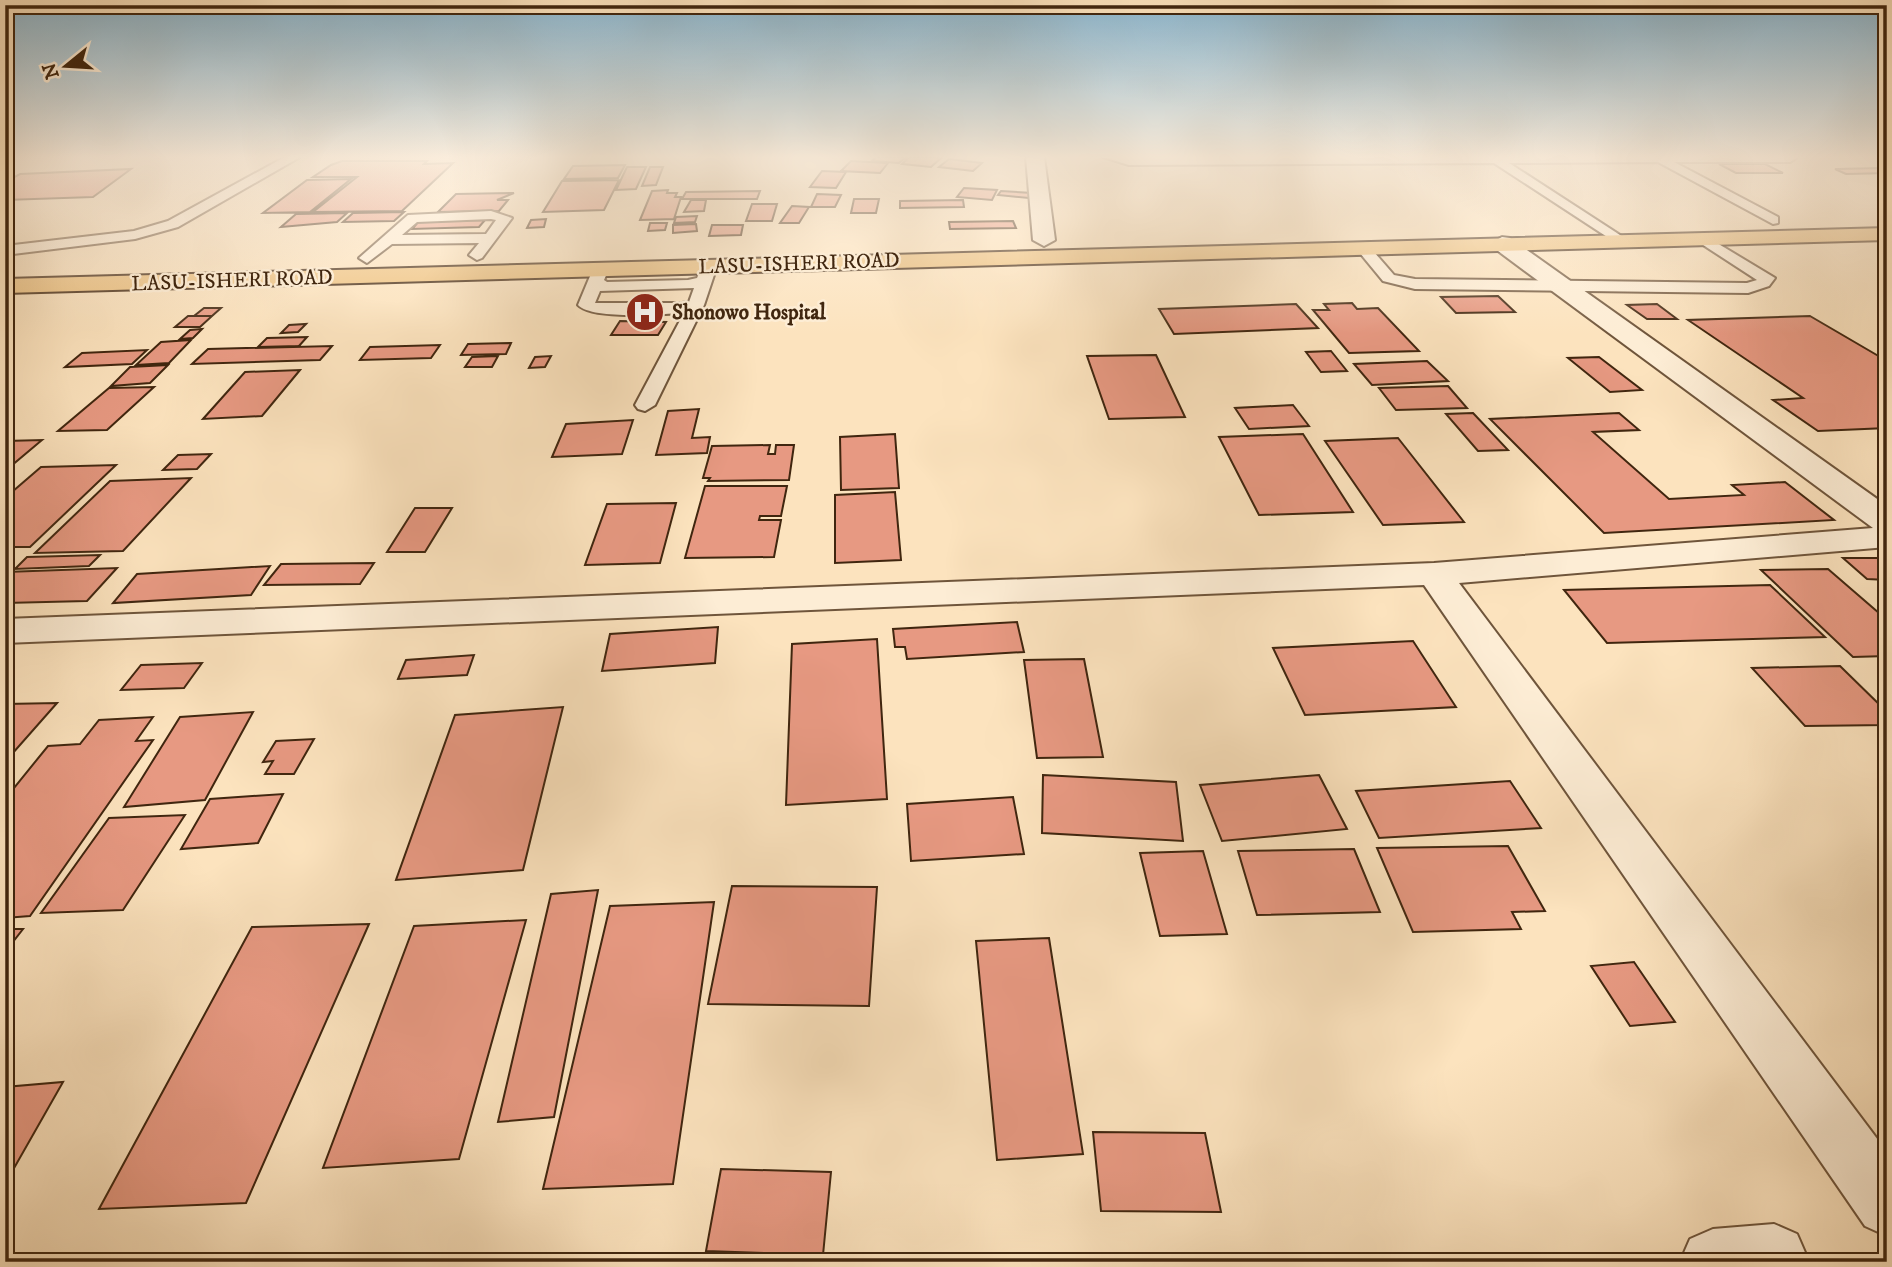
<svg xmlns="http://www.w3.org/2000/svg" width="1892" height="1267" viewBox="0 0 1892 1267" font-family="'IM FELL DW Pica',serif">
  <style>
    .building { fill: #e79982; stroke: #40260f; stroke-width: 2 }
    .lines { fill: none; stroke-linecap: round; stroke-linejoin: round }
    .lane-casing { stroke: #6f553b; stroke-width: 4 }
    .street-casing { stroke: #6f553b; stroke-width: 4 }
    .primary-casing { stroke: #40260f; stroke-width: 4 }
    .lane { fill: #fdedd5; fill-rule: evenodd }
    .street { fill: #fdedd5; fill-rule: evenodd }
    .primary { fill: #eec27f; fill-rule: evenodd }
    .labels { text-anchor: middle; stroke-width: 5; stroke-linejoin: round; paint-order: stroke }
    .far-street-label { font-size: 21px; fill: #40260f; stroke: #fdedd5 }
    .far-poi-label { font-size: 21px; font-weight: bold; fill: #40260f; stroke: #fdedd5; text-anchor: start }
  </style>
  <rect width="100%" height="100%" fill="#fce3be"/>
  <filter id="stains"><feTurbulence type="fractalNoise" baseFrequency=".00286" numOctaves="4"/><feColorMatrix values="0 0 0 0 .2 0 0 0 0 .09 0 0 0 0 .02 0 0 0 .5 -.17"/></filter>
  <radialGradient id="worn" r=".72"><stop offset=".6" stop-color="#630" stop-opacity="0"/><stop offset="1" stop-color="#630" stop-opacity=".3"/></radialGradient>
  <path class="building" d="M 876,157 L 906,157 L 899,163 L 872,161 Z
    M 909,157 L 931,157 L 941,158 L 931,167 L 902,164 Z
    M 949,159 L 982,163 L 973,171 L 939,167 Z
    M 342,161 L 427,161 L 424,164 L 453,163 L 402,211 L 313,212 L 357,177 L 313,177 L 331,165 Z
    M 851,161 L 888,163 L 880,173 L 841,171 Z
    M 1719,164 L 1765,164 L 1783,173 L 1736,173 Z
    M 625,165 L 618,178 L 564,179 L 573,166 Z
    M 627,167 L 646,167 L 636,189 L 616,190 Z
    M 650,167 L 663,167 L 656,185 L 642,186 Z
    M 1879,168 L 1887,173 L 1846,174 L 1835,169 Z
    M 131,169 L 93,197 L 5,200 L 5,182 L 20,174 Z
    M 822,171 L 846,172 L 836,188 L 810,187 Z
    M 351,179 L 310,212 L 263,213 L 307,180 Z
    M 619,180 L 604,210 L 543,212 L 562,181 Z
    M 964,188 L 997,190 L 992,200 L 957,197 Z
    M 668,190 L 667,193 L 677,193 L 675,197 L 681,197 L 674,219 L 640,220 L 652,191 Z
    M 760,191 L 757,199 L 682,199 L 686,192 Z
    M 1001,191 L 1032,193 L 1029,198 L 998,195 Z
    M 514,193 L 497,200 L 508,200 L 499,211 L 438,212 L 456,194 Z
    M 817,194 L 841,195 L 835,207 L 811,207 Z
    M 854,199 L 879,199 L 876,213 L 851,213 Z
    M 691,200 L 706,200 L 704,211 L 684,212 Z
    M 963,200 L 964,207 L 900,208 L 900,201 Z
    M 752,204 L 777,204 L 772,221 L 746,221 Z
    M 792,206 L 809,207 L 799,223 L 780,223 Z
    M 404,212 L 394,221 L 343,222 L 353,213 Z
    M 347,213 L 337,222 L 281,227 L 296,214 Z
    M 697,216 L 695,222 L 674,223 L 676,217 Z
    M 546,219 L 544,227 L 527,228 L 531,220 Z
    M 485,220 L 479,227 L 412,229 L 419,221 Z
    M 1013,221 L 1016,228 L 950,229 L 949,222 Z
    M 650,223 L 667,223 L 665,230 L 648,231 Z
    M 696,224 L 697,231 L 673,233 L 673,225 Z
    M 712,225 L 743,225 L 741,235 L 709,236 Z
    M 1498,296 L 1515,312 L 1456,313 L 1441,297 Z
    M 1352,303 L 1357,309 L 1378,308 L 1419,351 L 1349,353 L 1313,310 L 1329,310 L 1324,304 Z
    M 1296,304 L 1318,328 L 1174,334 L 1159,309 Z
    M 1657,304 L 1677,319 L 1647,319 L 1627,305 Z
    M 204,308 L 221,308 L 212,316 L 194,316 Z
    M 188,316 L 212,316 L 200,327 L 175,327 Z
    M 1810,316 L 1887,361 L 1887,428 L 1818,431 L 1773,400 L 1803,398 L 1688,320 Z
    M 620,321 L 666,322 L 658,335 L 611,335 Z
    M 306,324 L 298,332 L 281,333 L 289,325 Z
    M 202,329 L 193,338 L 180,339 L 190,330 Z
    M 307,337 L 299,346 L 258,347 L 267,338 Z
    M 191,340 L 169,363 L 136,365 L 161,342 Z
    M 511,343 L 506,354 L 461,355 L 468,344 Z
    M 440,345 L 431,358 L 360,360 L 370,347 Z
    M 332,346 L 320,360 L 192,364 L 208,349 Z
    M 147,350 L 132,364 L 65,367 L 82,353 Z
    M 1331,351 L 1347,371 L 1321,372 L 1306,352 Z
    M 1156,355 L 1185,417 L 1109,419 L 1087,356 Z
    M 498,356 L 492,367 L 465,367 L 472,357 Z
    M 551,356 L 545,367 L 529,368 L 535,357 Z
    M 1599,357 L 1642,390 L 1610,392 L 1568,358 Z
    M 1427,361 L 1448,381 L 1372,385 L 1354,364 Z
    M 168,365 L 150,383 L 111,386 L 130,367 Z
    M 300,370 L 262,416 L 203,419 L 245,372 Z
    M 1448,386 L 1467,408 L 1396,410 L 1379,388 Z
    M 154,387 L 107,430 L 58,431 L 109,388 Z
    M 1293,405 L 1309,426 L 1249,429 L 1235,408 Z
    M 699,409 L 692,438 L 710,437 L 707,453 L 656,455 L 668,411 Z
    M 1473,413 L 1508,450 L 1478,451 L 1446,414 Z
    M 1619,413 L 1639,430 L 1593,432 L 1669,499 L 1744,495 L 1732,485 L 1785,482 L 1834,520 L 1604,533 L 1490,419 Z
    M 633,420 L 622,454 L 552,457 L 566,424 Z
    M 895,434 L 899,488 L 841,490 L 840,437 Z
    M 1303,434 L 1353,512 L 1259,515 L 1219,437 Z
    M 1398,438 L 1464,522 L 1383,525 L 1325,441 Z
    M 42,440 L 5,471 L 5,441 Z
    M 770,445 L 768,454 L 775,454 L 776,445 L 794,445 L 789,480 L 708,481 L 710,478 L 703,478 L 712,446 Z
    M 211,454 L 197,469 L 163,470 L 178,455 Z
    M 116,465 L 30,547 L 5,547 L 5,498 L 41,467 Z
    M 191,478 L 123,551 L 35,553 L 110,481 Z
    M 705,486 L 787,486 L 781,516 L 760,516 L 759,520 L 781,520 L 774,557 L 685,558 Z
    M 895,492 L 901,560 L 835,563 L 835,495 Z
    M 676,503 L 660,563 L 585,565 L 607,504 Z
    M 415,508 L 452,508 L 425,552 L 387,552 Z
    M 100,555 L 89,566 L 15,569 L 27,557 Z
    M 1843,558 L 1887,558 L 1887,580 L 1867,579 Z
    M 374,563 L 360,584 L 264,585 L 281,564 Z
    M 270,566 L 251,595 L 113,603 L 137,574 Z
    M 117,568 L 87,601 L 5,603 L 5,572 Z
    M 1828,569 L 1887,620 L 1887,656 L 1853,657 L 1761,570 Z
    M 1770,585 L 1825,637 L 1607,643 L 1564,590 Z
    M 1017,622 L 1024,652 L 907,659 L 905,647 L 895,647 L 893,629 Z
    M 718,627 L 715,663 L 602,671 L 610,634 Z
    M 877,639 L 887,799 L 786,805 L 792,644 Z
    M 1413,641 L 1456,707 L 1305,715 L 1273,648 Z
    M 474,655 L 467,675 L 398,679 L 406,660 Z
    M 1084,659 L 1103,757 L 1037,758 L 1024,660 Z
    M 202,663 L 184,688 L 121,690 L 141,665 Z
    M 1840,666 L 1887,712 L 1887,725 L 1805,726 L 1752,668 Z
    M 57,703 L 5,762 L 5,704 Z
    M 563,707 L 523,870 L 396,880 L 455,715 Z
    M 253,712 L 205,800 L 124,807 L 180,717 Z
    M 153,717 L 136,741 L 153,740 L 30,916 L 5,918 L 5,799 L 48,746 L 80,744 L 99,720 Z
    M 314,739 L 294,774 L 265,774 L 273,761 L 263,762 L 276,741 Z
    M 1043,775 L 1176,782 L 1183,841 L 1042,833 Z
    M 1319,775 L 1347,829 L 1222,841 L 1200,785 Z
    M 1510,781 L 1541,828 L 1379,838 L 1356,791 Z
    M 283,794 L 258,843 L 181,849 L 210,799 Z
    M 1013,797 L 1024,854 L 911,861 L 907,804 Z
    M 185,815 L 123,910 L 41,913 L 109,818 Z
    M 1508,846 L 1545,911 L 1512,912 L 1521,929 L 1413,932 L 1377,848 Z
    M 1354,849 L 1380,912 L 1257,915 L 1238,851 Z
    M 1203,851 L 1227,934 L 1160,936 L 1140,853 Z
    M 732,886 L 877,887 L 869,1006 L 708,1004 Z
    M 598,890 L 554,1117 L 498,1122 L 551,894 Z
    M 714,902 L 673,1184 L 543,1189 L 610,906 Z
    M 526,920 L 459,1159 L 323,1168 L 414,926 Z
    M 369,924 L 246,1203 L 99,1209 L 252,927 Z
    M 5,929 L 23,929 L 5,952 Z
    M 1049,938 L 1083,1154 L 997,1160 L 976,941 Z
    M 1634,962 L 1675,1022 L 1630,1026 L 1591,966 Z
    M 63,1082 L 5,1184 L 5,1087 Z
    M 1093,1132 L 1205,1133 L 1221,1212 L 1101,1211 Z
    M 721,1169 L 831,1172 L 823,1255 L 706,1251 Z"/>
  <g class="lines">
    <defs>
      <path id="lane" d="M 285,157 L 300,157 L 178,227 L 135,239 L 5,255 L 5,246 L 134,231 L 168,221 Z
        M 1103,157 L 1795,157 L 1796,158 L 1790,162 L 1674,162 L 1778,217 L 1778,223 L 1773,224 L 1658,162 L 1509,163 L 1623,237 L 1623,243 L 1618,244 L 1494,163 L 1129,165 Z
        M 491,211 L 512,218 L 482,258 L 477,260 L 469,255 L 479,243 L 392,244 L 367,263 L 359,258 L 408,215 ZM 491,219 L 496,220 L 486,234 L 402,235 L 417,222 Z
        M 1702,234 L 1775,278 L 1769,286 L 1748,293 L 1415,289 L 1383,281 L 1355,247 L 1357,244 L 1367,244 L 1394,275 L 1415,279 L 1747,283 L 1757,280 L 1697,241 L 1695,238 Z
        M 709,261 L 717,266 L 704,305 L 655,405 L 645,411 L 638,409 L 635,405 L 684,313 C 661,314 592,320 578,305 L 593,269 L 596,266 L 606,266 L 609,269 L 604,280 L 607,282 L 688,280 L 697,278 L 704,263 ZM 694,288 L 689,302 L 682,303 L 595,303 L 600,291 Z"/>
      <path id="street" d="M 1026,157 L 1044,157 L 1055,240 L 1044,246 L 1033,240 Z
        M 1502,237 L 1510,238 L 1887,506 L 1887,547 L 1459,583 L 1887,1152 L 1887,1236 L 1865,1226 L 1424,585 L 5,643 L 5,619 L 1434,563 L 1873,528 L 1494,248 L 1491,243 Z
        M 1774,1224 L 1797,1234 L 1807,1257 L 1805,1262 L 1680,1262 L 1690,1239 L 1713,1229 Z"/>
      <path id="primary" d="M 1887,228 L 1887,240 L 5,293 L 5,279 Z"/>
    </defs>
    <use href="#lane" class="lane-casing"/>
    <use href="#street" class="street-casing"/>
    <use href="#primary" class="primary-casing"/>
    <use href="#lane" class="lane"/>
    <use href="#street" class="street"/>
    <use href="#primary" class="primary"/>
  </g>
  <linearGradient id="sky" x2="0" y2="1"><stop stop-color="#8bb8d2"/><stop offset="0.47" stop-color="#fef2e2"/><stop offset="1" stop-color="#fef2e2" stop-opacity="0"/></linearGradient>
  <rect width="1892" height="334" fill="url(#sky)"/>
  <defs>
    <symbol id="hospital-disc" viewBox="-11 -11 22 22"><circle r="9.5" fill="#8f2418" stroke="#fdedd5"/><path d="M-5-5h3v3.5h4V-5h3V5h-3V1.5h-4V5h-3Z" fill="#fff"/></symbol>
  </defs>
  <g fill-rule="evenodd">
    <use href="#hospital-disc" x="623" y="290" width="44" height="44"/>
  </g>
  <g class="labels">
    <g class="far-street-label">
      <text transform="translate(799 263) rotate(-2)" y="7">LASU-ISHERI ROAD</text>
      <text transform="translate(232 280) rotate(-2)" y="7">LASU-ISHERI ROAD</text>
    </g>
    <g class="far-poi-label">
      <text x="672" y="319">Shonowo Hospital</text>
    </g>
  </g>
  <rect width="1892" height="1267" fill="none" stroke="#fce3be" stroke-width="28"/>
  <rect x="7" y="7" width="1878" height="1253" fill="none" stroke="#40260f" stroke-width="3.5"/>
  <rect x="14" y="14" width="1864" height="1239" fill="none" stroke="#40260f" stroke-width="2"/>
  <g transform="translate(66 66) rotate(252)" stroke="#fdedd5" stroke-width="5" paint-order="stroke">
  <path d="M0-5L12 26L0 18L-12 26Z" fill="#40260f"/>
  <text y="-10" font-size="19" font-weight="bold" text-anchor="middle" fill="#40260f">N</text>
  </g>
  <rect width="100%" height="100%" filter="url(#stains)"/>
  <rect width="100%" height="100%" fill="url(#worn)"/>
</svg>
